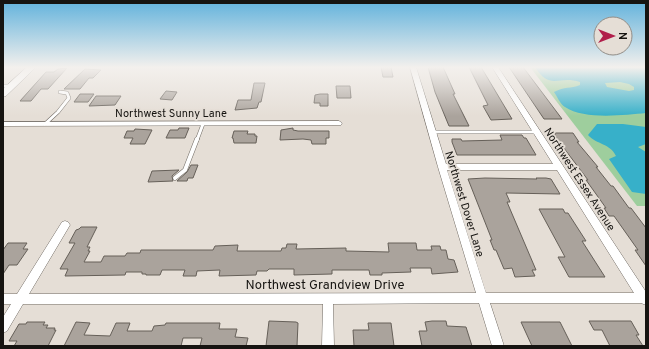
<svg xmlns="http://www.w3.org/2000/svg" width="649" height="349" viewBox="0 0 649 349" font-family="Overpass,sans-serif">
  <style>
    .green { fill: #9ece9d }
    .water { fill: #37b0c9; fill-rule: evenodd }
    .building { fill: #aaa39c; stroke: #666059 }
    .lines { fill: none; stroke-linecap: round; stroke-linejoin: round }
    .service-far1-casing { stroke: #726c65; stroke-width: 4 }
    .service-casing { stroke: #726c65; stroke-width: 5 }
    .minor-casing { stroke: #726c65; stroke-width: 1 }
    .secondary-casing { stroke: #726c65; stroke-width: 1 }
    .service-far1 { stroke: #fff; stroke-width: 3 }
    .service { stroke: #fff; stroke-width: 4 }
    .minor { fill: #fff; fill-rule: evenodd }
    .secondary { fill: #fff; fill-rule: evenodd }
    .labels { text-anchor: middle; stroke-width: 3.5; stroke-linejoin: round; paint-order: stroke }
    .street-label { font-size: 11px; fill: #161411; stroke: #e5ded6 }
    .near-street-label { font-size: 13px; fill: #161411; stroke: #e5ded6 }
  </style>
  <rect width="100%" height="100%" fill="#e5ded6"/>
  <path class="green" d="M 530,67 L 646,67 L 646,206 L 637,206 Z"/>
  <path class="water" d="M 535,67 L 646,67 L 646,113 C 624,115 584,120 565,107 C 560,104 557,96 554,92 C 565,86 570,89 580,85 L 580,82 C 558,75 550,91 535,67 ZM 620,82 L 629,84 L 634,87 L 634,90 L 629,91 L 607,87 L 605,83 Z
    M 597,124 L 623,124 L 646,127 L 646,144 L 638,147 L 646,152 L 646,194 L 632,192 L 609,159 L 616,156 C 610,143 597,145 588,135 Z"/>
  <path class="building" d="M 381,67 L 391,67 L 393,77 L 383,77 Z
    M 428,67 L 443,67 L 455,94 L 453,94 L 469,126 L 449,126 L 435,92 Z
    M 469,67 L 481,67 L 512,119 L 491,120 L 483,106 L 488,105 Z
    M 509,67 L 523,67 L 562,119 L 544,119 Z
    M 67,68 L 48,89 L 41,89 L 31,101 L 20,101 L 46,72 L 54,72 L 58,69 Z
    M 85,69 L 101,70 L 93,78 L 89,78 L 80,89 L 64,89 Z
    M 254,83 L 265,83 L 261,102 L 259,102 L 257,108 L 235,110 L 238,100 L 251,100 Z
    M 336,86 L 350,86 L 351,98 L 337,98 Z
    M 166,91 L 177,92 L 172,100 L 160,99 Z
    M 80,94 L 94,94 L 88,102 L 74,102 Z
    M 320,94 L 328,94 L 328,106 L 320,106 L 320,103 L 314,103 L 315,95 Z
    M 96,96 L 121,96 L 115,105 L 89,106 Z
    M 179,128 L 189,128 L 185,138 L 166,138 L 170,130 L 178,130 Z
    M 293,128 L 293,130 L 298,131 L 329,131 L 329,138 L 326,138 L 326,144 L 312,144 L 311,140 L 303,139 L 280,140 L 281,130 Z
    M 135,129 L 152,130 L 145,144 L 130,144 L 133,138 L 124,138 L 127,131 L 134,131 Z
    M 234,131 L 248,131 L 247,134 L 255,134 L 255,136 L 257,136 L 256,143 L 234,143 L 233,138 L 232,138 Z
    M 555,133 L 573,133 L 579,142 L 577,142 L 598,167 L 596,167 L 611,186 L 613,186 L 629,208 L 631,208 L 646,228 L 646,266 L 635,250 L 638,250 L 614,216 L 609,216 L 604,208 L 606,208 L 586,180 L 588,180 L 560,143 L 555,135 Z
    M 500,135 L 522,135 L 524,138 L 526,138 L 536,155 L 457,155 L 452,142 L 452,139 L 461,139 L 462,141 L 502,140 Z
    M 191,165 L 198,165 L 193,178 L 188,178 L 187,181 L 177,181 L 187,172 Z
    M 179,170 L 172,176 L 173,181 L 148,182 L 152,171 Z
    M 485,178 L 537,179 L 536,178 L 546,178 L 551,179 L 560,194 L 506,193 L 510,202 L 507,202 L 536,270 L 532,270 L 535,276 L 515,277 L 512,268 L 504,269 L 496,250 L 494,250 L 490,240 L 492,240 L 468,179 Z
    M 539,209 L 563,209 L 565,213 L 568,213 L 586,241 L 582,241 L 605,277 L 569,277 L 558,257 L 565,257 Z
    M 81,227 L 97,227 L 87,247 L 90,247 L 88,251 L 90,251 L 84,262 L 101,262 L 104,256 L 125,256 L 127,253 L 140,253 L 141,250 L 213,250 L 215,246 L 238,245 L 237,251 L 281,251 L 282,248 L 286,248 L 287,244 L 297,244 L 296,249 L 346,248 L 346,251 L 389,252 L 388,243 L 416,243 L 417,250 L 432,250 L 431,246 L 440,246 L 441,250 L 446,250 L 448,259 L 454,260 L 458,272 L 432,274 L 431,268 L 410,268 L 411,272 L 382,273 L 382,275 L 370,275 L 369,270 L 332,270 L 332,274 L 294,275 L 294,269 L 269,269 L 267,271 L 257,271 L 256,275 L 219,276 L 220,270 L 197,271 L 196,276 L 183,276 L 185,270 L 162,270 L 160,275 L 146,275 L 146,274 L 142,274 L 142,272 L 126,272 L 125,275 L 65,276 L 68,269 L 60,269 L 75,243 L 69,243 L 76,230 L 79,229 Z
    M 8,243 L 27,243 L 23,249 L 28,249 L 17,265 L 9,265 L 3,274 L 3,250 Z
    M 269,321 L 296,322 L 298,323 L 297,346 L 266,346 Z
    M 432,321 L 446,321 L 447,326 L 466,327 L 472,346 L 422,346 L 419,331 L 427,331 L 425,322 Z
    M 589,321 L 631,321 L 639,335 L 636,335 L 643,346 L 610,346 L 602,330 L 594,330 Z
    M 27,322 L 45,322 L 43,325 L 48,325 L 46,328 L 55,328 L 54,330 L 56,330 L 48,346 L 14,346 L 17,341 L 9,341 L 19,324 L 26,324 Z
    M 76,322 L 90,323 L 84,335 L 110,336 L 116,323 L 130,323 L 127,331 L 152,331 L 154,326 L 165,325 L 166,323 L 220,323 L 219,329 L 237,329 L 235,337 L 248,338 L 246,346 L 200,346 L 202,338 L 183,338 L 181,346 L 64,346 Z
    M 521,322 L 560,322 L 572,346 L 532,346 Z
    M 368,323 L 391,323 L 394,346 L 354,346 L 353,330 L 369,330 Z"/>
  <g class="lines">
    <defs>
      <path id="service-far1" d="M 3,86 L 11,86
        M 45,124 L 58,112 L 69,98 L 67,93 L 60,92
        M 432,132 L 537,132
        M 197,140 L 203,124"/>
      <path id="service" d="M 175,178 L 185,170 L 197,139"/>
      <path id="minor" d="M 410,67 L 416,67 L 446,164 L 553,164 L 492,67 L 498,67 L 646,292 L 646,305 L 641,303 L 490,303 L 504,346 L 492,346 L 479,303 L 333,304 L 334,346 L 322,346 L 323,304 L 23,304 L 7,331 L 3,333 L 3,317 L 11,304 L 3,304 L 3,294 L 17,294 L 62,222 L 65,221 L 68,222 L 70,225 L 29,294 L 476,293 L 438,167 ZM 447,170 L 557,170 L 634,293 L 486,293 Z
        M 339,121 L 342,123 L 341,125 L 3,126 L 3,122 Z"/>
      <path id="secondary" d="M 27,67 L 36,67 L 6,96 L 3,97 L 3,89 Z"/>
    </defs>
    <use href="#service-far1" class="service-far1-casing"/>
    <use href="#service" class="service-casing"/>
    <use href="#minor" class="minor-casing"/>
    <use href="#secondary" class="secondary-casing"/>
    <use href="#service-far1" class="service-far1"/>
    <use href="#service" class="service"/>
    <use href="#minor" class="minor"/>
    <use href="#secondary" class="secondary"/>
  </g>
  <linearGradient id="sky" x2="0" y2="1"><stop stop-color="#61b2dc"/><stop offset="0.58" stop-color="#f3f0ed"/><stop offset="1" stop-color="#f3f0ed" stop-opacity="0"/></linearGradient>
  <rect width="649" height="116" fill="url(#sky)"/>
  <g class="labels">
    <g class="street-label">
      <text x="171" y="117">Northwest Sunny Lane</text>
      <text transform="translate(580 179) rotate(57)" y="4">Northwest Essex Avenue</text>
      <text transform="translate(465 204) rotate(73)" y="4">Northwest Dover Lane</text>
    </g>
    <g class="near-street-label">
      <text x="325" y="289">Northwest Grandview Drive</text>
    </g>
  </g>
  <rect width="649" height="349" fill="none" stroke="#161411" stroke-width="8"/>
  <g transform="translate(613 36) rotate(90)"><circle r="19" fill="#e5ded6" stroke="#928d87"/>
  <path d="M0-3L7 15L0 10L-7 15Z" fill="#b11f4b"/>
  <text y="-6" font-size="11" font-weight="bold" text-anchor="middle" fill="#161411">N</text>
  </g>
</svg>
